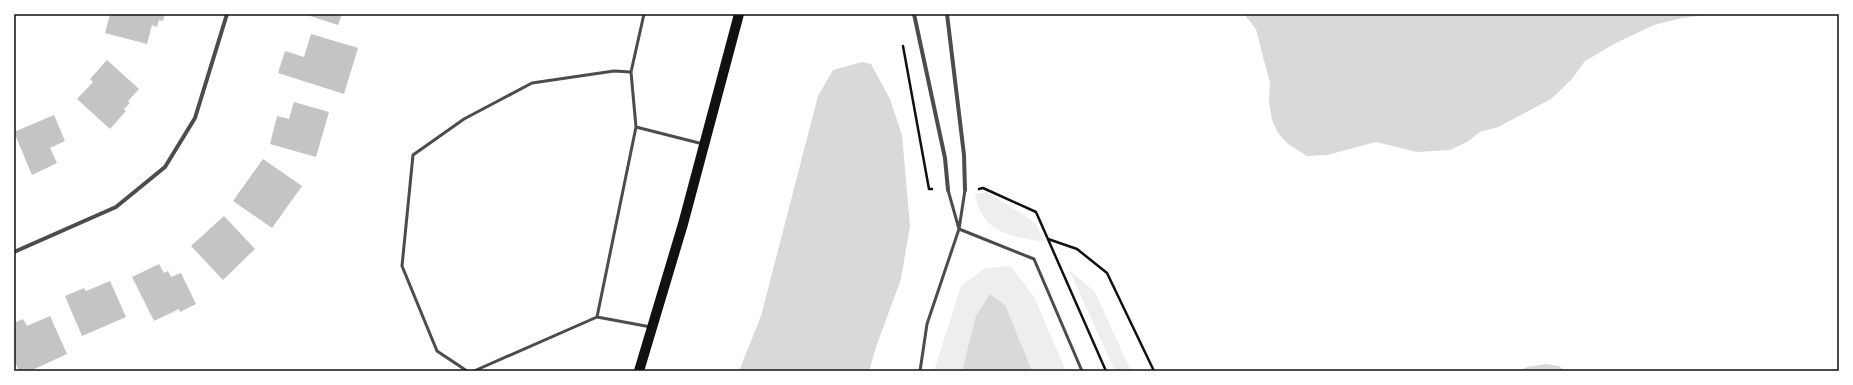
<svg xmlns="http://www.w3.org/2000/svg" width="1853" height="385" viewBox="0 0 1853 385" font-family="'Space Grotesk',sans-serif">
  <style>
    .green { fill: #eee }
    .water { fill: #d9d9d9 }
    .building { fill: #c4c4c4 }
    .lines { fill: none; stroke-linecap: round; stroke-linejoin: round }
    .path { stroke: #111; stroke-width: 2.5 }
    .service { stroke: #4c4c4c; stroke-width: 3 }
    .minor { stroke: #4c4c4c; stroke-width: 4 }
    .primary { stroke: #111; stroke-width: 10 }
    .neatline { fill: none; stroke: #111; stroke-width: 1.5 }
  </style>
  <rect width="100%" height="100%" fill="#fff"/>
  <path class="green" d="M 987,192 L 1030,219 L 1037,226 L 1044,242 C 1010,236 982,233 975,194 Z
    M 1011,266 L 1034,297 L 1066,371 L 934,371 L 961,286 L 985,268 Z
    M 1069,270 L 1095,292 L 1131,371 L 1115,371 Z"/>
  <path class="water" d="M 1244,14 L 1715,14 L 1682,18 L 1654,25 L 1616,43 L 1585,61 L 1571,80 L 1551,99 L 1498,127 L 1480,132 L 1467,142 L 1450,150 L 1417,152 L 1376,142 L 1327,155 L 1307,156 L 1288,144 L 1278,133 L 1272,120 L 1269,103 L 1270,82 L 1263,57 L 1256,29 Z
    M 862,62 L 871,64 L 890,99 L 902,135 L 910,226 L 901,279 L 876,347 L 869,371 L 739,371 L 761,316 L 818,96 L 833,70 Z
    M 990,294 L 1005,305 L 1032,371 L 962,371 L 976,316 Z
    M 1546,364 L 1559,366 L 1565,371 L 1518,371 L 1527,367 Z"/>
  <path class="building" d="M 110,14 L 165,14 L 163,21 L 159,20 L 157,27 L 152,25 L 147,44 L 105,33 Z
    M 304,14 L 342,14 L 338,25 Z
    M 311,34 L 358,48 L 344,94 L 278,73 L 285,51 L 304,57 Z
    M 107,60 L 139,89 L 128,101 L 130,103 L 124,109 L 126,111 L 110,129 L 77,99 L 93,82 L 90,79 Z
    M 294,102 L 329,112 L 316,157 L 270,144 L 277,116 L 289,119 Z
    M 54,115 L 65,141 L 50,148 L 57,163 L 32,175 L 14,132 Z
    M 263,159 L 302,186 L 272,228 L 233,201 Z
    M 224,216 L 255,249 L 223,280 L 191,246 Z
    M 159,264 L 164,273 L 168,271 L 171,277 L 181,273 L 196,304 L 180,312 L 179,309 L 154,321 L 132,277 Z
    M 110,281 L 126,317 L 82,336 L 65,296 L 84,288 L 86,291 Z
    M 50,316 L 67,354 L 30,371 L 19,371 L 14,360 L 14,323 L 23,319 L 27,326 Z"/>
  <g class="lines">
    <path class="path" d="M 903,46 L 929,189 L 932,189
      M 979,189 L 983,188 L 1036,212 L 1106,371
      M 1048,239 L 1077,249 L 1107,273 L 1154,371"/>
    <path class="service" d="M 631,72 L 644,14
      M 965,190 L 959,229 L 1034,259 L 1082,371
      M 597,317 L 636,127
      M 467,371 L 437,351 L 402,266 L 413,155 L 464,119 L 532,83 L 614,71 L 631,72 L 636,127 L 703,144
      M 474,371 L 597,317 L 651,327
      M 920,371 L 927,324 L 959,229 L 948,190"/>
    <path class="minor" d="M 914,14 L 945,158 L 948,190
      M 947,14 L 964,155 L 965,190
      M 14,252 L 116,207 L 165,167 L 195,118 L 227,14"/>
    <path class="primary" d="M 639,371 L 683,224 L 739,14"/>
  </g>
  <rect width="1853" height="385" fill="none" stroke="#ffffff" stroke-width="30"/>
  <rect x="15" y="15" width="1823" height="355" class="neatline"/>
</svg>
